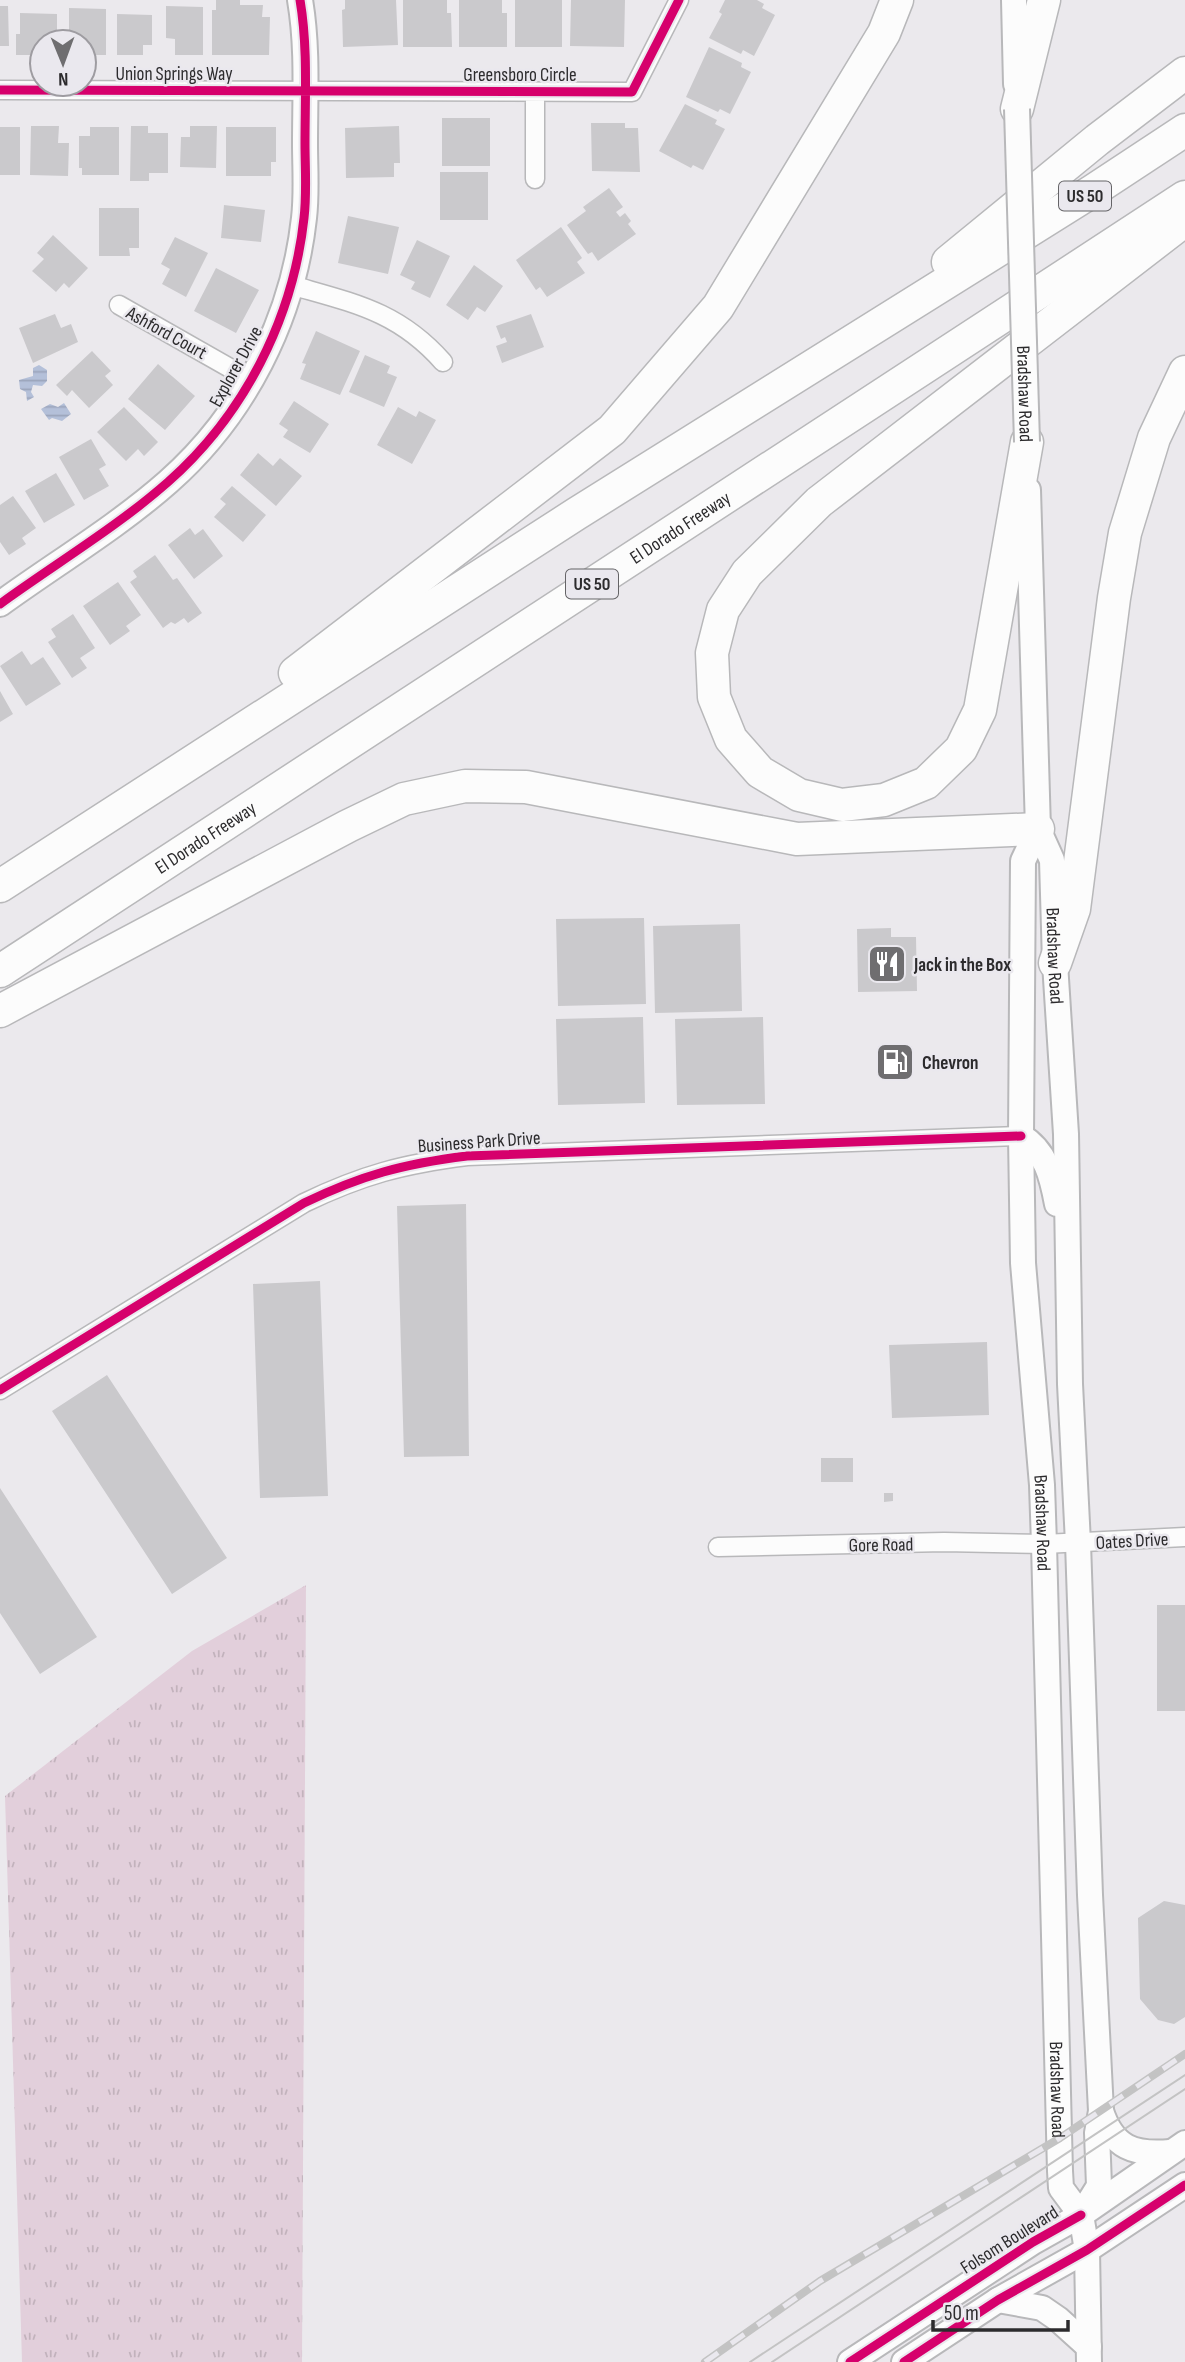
<svg xmlns="http://www.w3.org/2000/svg" width="1185" height="2362" viewBox="0 0 1185 2362" font-family="'Sofia Sans Condensed',sans-serif">
  <style>
    .grass { fill: url(#grass-tufts) }
    .water { fill: url(#water-rules) }
    .building { fill: #cac9cc }
    .lines { fill: none; stroke-linecap: round; stroke-linejoin: round }
    .street-casing { stroke: #b8b8ba; stroke-width: 21 }
    .secondary-casing { stroke: #b8b8ba; stroke-width: 28 }
    .highway-casing { stroke: #b8b8ba; stroke-width: 35 }
    .street { stroke: #fcfcfc; stroke-width: 18 }
    .secondary { stroke: #fcfcfc; stroke-width: 24 }
    .highway { stroke: #fcfcfc; stroke-width: 32 }
    .tram { stroke: #c3c3c3; stroke-width: 2 }
    .rail-casing { stroke: #c3c3c3; stroke-width: 8 }
    .rail { stroke: #eae8ee; stroke-width: 5; stroke-dasharray: 16; stroke-linecap: butt }
    .secondary-bridge-casing { stroke: #b8b8ba; stroke-width: 28; stroke-linecap: butt }
    .secondary-bridge { stroke: #fcfcfc; stroke-width: 24 }
    .cycleway-casing { stroke: #eae8ee; stroke-width: 13 }
    .cycleway { stroke: #d6006c; stroke-width: 9 }
    .labels { text-anchor: middle; stroke-width: 5; stroke-linejoin: round; paint-order: stroke }
    .shield { fill: #eae8ee; stroke: #656467; stroke-width: 2 }
    .shield-label { font-size: 18px; font-weight: bold; fill: #2c2b2d }
    .street-label { font-size: 19px; fill: #2c2b2d; stroke: #eae8ee }
    .poi-label { font-size: 19px; font-weight: bold; fill: #2c2b2d; stroke: #eae8ee; text-anchor: start }
  </style>
  <defs>
    <pattern id="grass-tufts" width="24" height="20" patternUnits="userSpaceOnUse" patternTransform="scale(1.75)"><rect width="24" height="20" fill="#e2cfdb"/><path d="M3 7l-1-3M5 7V3M7 7l1-3M15 17l-1-3M17 17v-4M19 17l1-3" fill="none" stroke="#c2b2bc"/></pattern>
    <pattern id="water-rules" width="6" height="5" patternUnits="userSpaceOnUse" patternTransform="scale(1.75)"><rect width="6" height="5" fill="#b4c0d9"/><path d="M0 2.5h6" fill="none" stroke="#9ba5bb"/></pattern>
  </defs>
  <rect width="100%" height="100%" fill="#ebe9ed"/>
  <path class="grass" d="M 306,1585 L 302,2362 L 22,2362 L 5,1796 L 192,1651 Z"/>
  <path class="water" d="M 39,365 L 47,370 L 47,381 L 42,386 L 33,385 L 31,392 L 34,397 L 27,401 L 26,392 L 20,389 L 19,380 L 33,376 L 33,368 Z
    M 64,403 L 71,414 L 62,421 L 52,418 L 49,420 L 41,409 L 50,404 L 58,407 Z"/>
  <path class="building" d="M 216,0 L 240,0 L 240,5 L 263,5 L 262,17 L 270,17 L 269,55 L 212,55 L 212,10 L 216,10 Z
    M 345,0 L 396,0 L 398,45 L 343,47 L 342,10 L 345,9 Z
    M 403,0 L 447,0 L 447,13 L 451,13 L 452,47 L 403,47 Z
    M 459,0 L 502,0 L 502,13 L 507,13 L 507,47 L 459,47 Z
    M 515,0 L 562,0 L 562,47 L 515,47 Z
    M 571,0 L 625,0 L 624,47 L 570,46 Z
    M 725,0 L 757,0 L 764,4 L 762,8 L 775,15 L 754,56 L 743,50 L 741,54 L 709,38 L 722,14 L 719,12 Z
    M 0,6 L 8,6 L 9,46 L 0,46 Z
    M 166,6 L 203,7 L 203,55 L 175,55 L 175,39 L 166,38 Z
    M 69,8 L 106,9 L 106,55 L 87,55 L 87,49 L 84,49 L 84,42 L 69,42 Z
    M 20,13 L 57,14 L 57,42 L 42,42 L 42,55 L 16,55 L 16,34 L 20,34 Z
    M 117,14 L 152,15 L 152,45 L 143,45 L 143,55 L 117,55 Z
    M 709,47 L 742,63 L 741,67 L 751,72 L 730,114 L 720,109 L 718,112 L 686,97 Z
    M 685,104 L 717,120 L 715,124 L 725,129 L 703,170 L 693,165 L 691,168 L 659,151 Z
    M 442,118 L 490,118 L 490,166 L 442,166 Z
    M 591,123 L 625,123 L 625,128 L 638,128 L 640,172 L 592,171 Z
    M 31,126 L 59,126 L 58,143 L 69,143 L 68,176 L 30,175 Z
    M 131,126 L 148,126 L 148,133 L 168,133 L 168,173 L 149,173 L 149,181 L 130,181 Z
    M 190,126 L 217,126 L 216,168 L 180,167 L 181,137 L 190,137 Z
    M 399,126 L 400,163 L 394,163 L 394,177 L 346,178 L 345,128 Z
    M 0,127 L 20,127 L 20,175 L 0,175 Z
    M 90,127 L 119,127 L 119,175 L 82,175 L 82,168 L 79,168 L 79,136 L 90,136 Z
    M 226,127 L 276,127 L 276,162 L 271,162 L 271,176 L 226,176 Z
    M 440,172 L 488,172 L 488,220 L 440,220 Z
    M 609,188 L 623,207 L 616,212 L 620,217 L 625,213 L 631,221 L 628,224 L 636,234 L 598,261 L 592,252 L 588,254 L 567,225 L 586,211 L 583,207 Z
    M 224,205 L 265,210 L 261,242 L 221,238 Z
    M 99,208 L 139,208 L 139,248 L 129,248 L 130,256 L 99,256 Z
    M 348,216 L 399,227 L 388,274 L 338,263 Z
    M 561,227 L 582,258 L 577,262 L 585,273 L 547,297 L 540,287 L 536,290 L 516,260 Z
    M 53,235 L 88,268 L 69,288 L 64,283 L 56,292 L 32,271 L 44,259 L 37,253 Z
    M 175,237 L 208,253 L 186,297 L 162,284 L 170,269 L 161,264 Z
    M 417,240 L 450,256 L 430,298 L 411,289 L 415,282 L 400,275 Z
    M 474,265 L 503,286 L 485,312 L 477,307 L 468,320 L 446,305 Z
    M 216,268 L 259,290 L 236,333 L 194,311 Z
    M 55,314 L 61,328 L 71,324 L 78,342 L 33,363 L 19,328 Z
    M 531,314 L 544,347 L 502,363 L 496,346 L 507,342 L 505,337 L 501,339 L 496,326 Z
    M 316,331 L 360,351 L 340,395 L 300,379 L 306,364 L 302,363 Z
    M 92,351 L 111,371 L 105,376 L 113,385 L 89,408 L 72,390 L 67,396 L 56,385 Z
    M 365,355 L 390,366 L 387,373 L 397,377 L 384,407 L 349,392 Z
    M 158,364 L 195,396 L 165,430 L 128,399 Z
    M 294,401 L 329,424 L 310,453 L 283,437 L 288,430 L 279,424 Z
    M 124,407 L 158,442 L 144,456 L 138,449 L 126,461 L 97,432 Z
    M 398,407 L 416,417 L 419,411 L 436,420 L 412,464 L 377,445 Z
    M 91,439 L 106,465 L 99,469 L 109,486 L 84,500 L 59,457 Z
    M 258,453 L 273,466 L 280,458 L 302,476 L 276,506 L 240,475 Z
    M 56,473 L 75,505 L 44,523 L 25,491 Z
    M 232,486 L 266,515 L 243,542 L 214,517 L 226,504 L 220,499 Z
    M 13,496 L 36,528 L 22,538 L 26,544 L 9,555 L 0,542 L 0,505 Z
    M 190,528 L 195,535 L 203,529 L 223,556 L 194,579 L 168,545 Z
    M 155,555 L 173,580 L 177,578 L 202,613 L 188,623 L 184,618 L 175,624 L 171,622 L 163,628 L 130,582 L 137,577 L 133,571 Z
    M 118,582 L 141,615 L 126,626 L 130,631 L 110,645 L 83,606 Z
    M 73,614 L 95,648 L 80,658 L 87,668 L 72,678 L 48,642 L 56,637 L 51,629 Z
    M 22,651 L 31,665 L 43,657 L 61,684 L 26,706 L 0,666 Z
    M 0,691 L 13,714 L 0,722 Z
    M 644,918 L 646,1004 L 558,1006 L 556,919 Z
    M 740,924 L 742,1011 L 655,1013 L 653,926 Z
    M 891,928 L 891,937 L 916,937 L 917,991 L 858,992 L 857,929 Z
    M 643,1017 L 645,1103 L 558,1105 L 556,1019 Z
    M 763,1017 L 765,1104 L 677,1105 L 675,1019 Z
    M 466,1204 L 469,1456 L 404,1457 L 397,1206 Z
    M 320,1281 L 328,1496 L 260,1498 L 253,1284 Z
    M 987,1342 L 989,1415 L 892,1418 L 889,1345 Z
    M 107,1375 L 227,1558 L 172,1594 L 52,1411 Z
    M 821,1458 L 853,1458 L 853,1482 L 821,1482 Z
    M 0,1488 L 97,1637 L 40,1674 L 0,1613 Z
    M 884,1493 L 893,1493 L 893,1501 L 884,1502 Z
    M 1157,1605 L 1185,1605 L 1185,1711 L 1157,1711 Z
    M 1164,1901 L 1185,1905 L 1185,2017 L 1174,2024 L 1158,2020 L 1140,1999 L 1138,1918 Z"/>
  <g class="lines">
    <defs>
      <path id="street" d="M 0,90 L 632,92 L 679,0
        M 535,179 L 535,92
        M 291,285 C 353,303 398,311 443,362
        M 119,305 L 251,380
        M 0,1390 L 304,1203 C 362,1175 403,1164 467,1156 L 1021,1136
        M 718,1547 L 944,1542 L 1044,1544 L 1185,1537"/>
      <g id="secondary">
        <path d="M 1014,0 L 1016,84"/>
        <path id="s1" d="M 1028,490 L 1038,829 L 1052,860 L 1055,963 L 1066,1134 L 1070,1384 L 1078,1543 L 1090,1895 L 1101,2111 L 1097,2133 L 1099,2186 L 1081,2215"/>
        <path d="M 0,604 C 55,564 117,527 168,482 C 244,415 293,319 304,218 C 307,193 305,168 305,144 C 305,96 308,47 300,0"/>
        <path id="s2" d="M 1038,829 L 1023,861 L 1021,1136 L 1023,1263 L 1042,1485 L 1044,1544 L 1060,2171 L 1061,2188 L 1081,2215 L 1087,2250 L 1089,2362"/>
        <path d="M 1021,1136 C 1046,1151 1052,1177 1057,1204"/>
        <path d="M 1101,2111 C 1113,2148 1134,2155 1170,2152"/>
        <path d="M 998,2300 L 1042,2308 L 1058,2319 L 1089,2347"/>
        <path d="M 850,2362 L 1033,2242 L 1081,2215 L 1185,2143"/>
        <path d="M 904,2362 L 998,2300 L 1087,2250 L 1185,2185"/>
      </g>
      <g id="highway">
        <path d="M 1017,109 L 1044,0"/>
        <path d="M 948,262 L 1097,140 L 1185,73"/>
        <path d="M 1027,442 L 980,710 L 961,749 L 926,783 L 884,800 L 842,805 L 799,795 L 760,772 L 731,739 L 714,697 L 712,653 L 723,610 L 747,573 L 819,502 L 1185,220"/>
        <path d="M 295,673 L 612,430 L 718,307 L 884,33 L 897,0"/>
        <path d="M 0,886 L 576,514 L 1091,192 L 1185,130"/>
        <path d="M 1055,963 L 1074,909 L 1114,598 L 1125,533 L 1154,438 L 1185,372"/>
        <path id="s3" d="M 0,971 L 1185,197"/>
        <path d="M 0,1011 L 348,826 L 404,799 L 465,786 L 526,787 L 797,839 L 1038,829"/>
      </g>
    </defs>
    <use href="#street" class="street-casing"/>
    <use href="#secondary" class="secondary-casing"/>
    <use href="#highway" class="highway-casing"/>
    <use href="#street" class="street"/>
    <use href="#secondary" class="secondary"/>
    <use href="#highway" class="highway"/>
    <path class="tram" d="M 750,2362 L 1185,2075
      M 772,2362 L 1185,2089"/>
    <defs>
      <path id="rail" d="M 705,2362 L 820,2281 L 1060,2138 L 1185,2054"/>
    </defs>
    <use href="#rail" class="rail-casing"/>
    <use href="#rail" class="rail"/>
    <defs>
      <g id="secondary-bridge">
        <path id="s4" d="M 1017,109 L 1027,442"/>
      </g>
    </defs>
    <use href="#secondary-bridge" class="secondary-bridge-casing"/>
    <use href="#secondary-bridge" class="secondary-bridge"/>
    <defs>
      <path id="cycleway" d="M 0,90 L 632,92 L 679,0
        M 0,604 C 55,564 117,527 168,482 C 244,415 293,319 304,218 C 307,193 305,168 305,144 C 305,96 308,47 300,0
        M 0,1390 L 304,1203 C 362,1175 403,1164 467,1156 L 1021,1136
        M 850,2362 L 1033,2242 L 1081,2215
        M 904,2362 L 998,2300 L 1087,2250 L 1185,2185"/>
    </defs>
    <use href="#cycleway" class="cycleway-casing"/>
    <use href="#cycleway" class="cycleway"/>
  </g>
  <defs>
    <symbol id="restaurant-square" viewBox="-11 -11 22 22"><rect x="-9" y="-9" width="18" height="18" rx="4" fill="#6f6e70" stroke="#eae8ee"/><path d="M-5-6h1v4h1v-4h1v4h1v-4h1v5L-1.5 .5V6h-2V.5L-5-1ZM5-6V6H3V1.5H1.5Q1.5-4 5-6Z" fill="#fff"/></symbol>
    <symbol id="fuel-square" viewBox="-11 -11 22 22"><rect x="-9" y="-9" width="18" height="18" rx="4" fill="#6f6e70" stroke="#eae8ee"/><path d="M-5.5-6h7V0h2V4h1.3V-2.5L3-4.5l.8-.8L6-3V5H2.5V1h-1V6h-7ZM-4.2-4.7v3.2H.2V-4.7Z" fill="#fff"/></symbol>
  </defs>
  <g fill-rule="evenodd">
    <use href="#restaurant-square" x="865" y="942" width="44" height="44"/>
    <use href="#fuel-square" x="873" y="1040" width="44" height="44"/>
  </g>
  <g class="labels">
    <g class="shield">
      <rect x="1059" y="181.5" width="52" height="29" rx="5"/>
      <rect x="566" y="569.5" width="52" height="29" rx="5"/>
    </g>
    <g class="shield-label">
      <text x="1085" y="202">US 50</text>
      <text x="592" y="590">US 50</text>
    </g>
    <g class="street-label">
      <text x="174" y="80">Union Springs Way</text>
      <text x="520" y="81">Greensboro Circle</text>
      <text transform="translate(167 332) rotate(29)" y="7">Ashford Court</text>
      <text transform="translate(235 366) rotate(-61)" y="7">Explorer Drive</text>
      <text dy="7" stroke="none"><textPath href="#s4" startOffset="285">Bradshaw Road</textPath></text>
      <text dy="7" stroke="none"><textPath href="#s3" startOffset="812">El Dorado Freeway</textPath></text>
      <text dy="7" stroke="none"><textPath href="#s3" startOffset="245">El Dorado Freeway</textPath></text>
      <text dy="7" stroke="none"><textPath href="#s1" startOffset="469">Bradshaw Road</textPath></text>
      <text transform="translate(479 1141) rotate(-4)" y="7">Business Park Drive</text>
      <text dy="7" stroke="none"><textPath href="#s2" startOffset="698">Bradshaw Road</textPath></text>
      <text transform="translate(1132 1540) rotate(-3)" y="7">Oates Drive</text>
      <text transform="translate(881 1544) rotate(-1)" y="7">Gore Road</text>
      <text dy="7" stroke="none"><textPath href="#s2" startOffset="1265">Bradshaw Road</textPath></text>
      <text transform="translate(1009 2239) rotate(-32)" y="7">Folsom Boulevard</text>
    </g>
    <g class="poi-label">
      <text x="914" y="971">Jack in the Box</text>
      <text x="922" y="1069">Chevron</text>
    </g>
  </g>
  <g transform="translate(63 63) rotate(179)"><circle r="33" fill="#eae8ee" stroke="#9e9ca1" stroke-width="2"/>
  <path d="M0-5L12 26L0 18L-12 26Z" fill="#6f6e70"/>
  <text y="-10" font-size="19" font-weight="bold" text-anchor="middle" fill="#2c2b2d">N</text>
  </g>
  <path d="M933 2320v10h135v-10" fill="none" stroke="#2c2b2d" stroke-width="3.5"/>
  <text x="944" y="2320" font-size="21" fill="#2c2b2d" stroke="#eae8ee" stroke-width="5" paint-order="stroke">50 m</text>
</svg>
